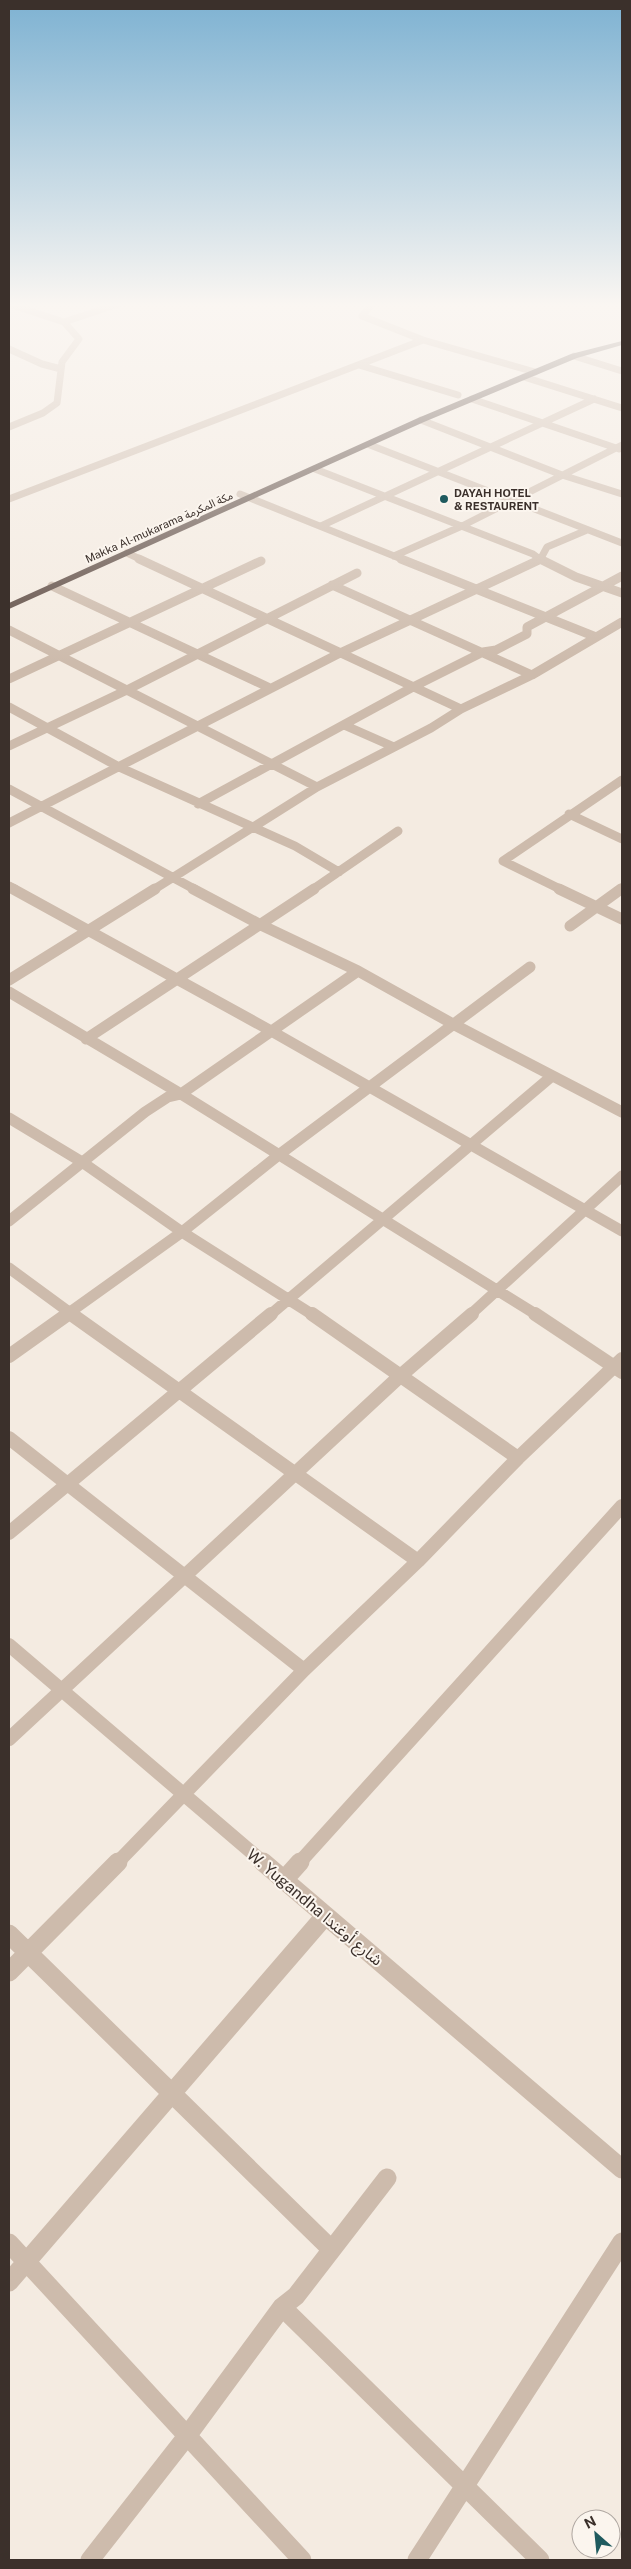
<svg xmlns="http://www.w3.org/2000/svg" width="631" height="2569" viewBox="0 0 631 2569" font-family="'Public Sans','Noto Sans Arabic',sans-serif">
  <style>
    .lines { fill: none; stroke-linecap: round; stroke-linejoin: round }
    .minor-far4 { stroke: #cdbbac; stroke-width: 7 }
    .minor-far3 { stroke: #cdbbac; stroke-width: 9 }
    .minor-far2 { stroke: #cdbbac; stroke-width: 11 }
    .minor-far1 { stroke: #cdbbac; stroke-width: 14 }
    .minor { stroke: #cdbbac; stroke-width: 19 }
    .highway { fill: #5c4a42; fill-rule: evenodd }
    .poi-dot { fill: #1f5a5e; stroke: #fbf5ee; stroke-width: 2 }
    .labels { text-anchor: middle; stroke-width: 4; stroke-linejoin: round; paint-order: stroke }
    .far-poi-label { font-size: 11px; font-weight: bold; fill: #3b302b; stroke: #fbf5ee; text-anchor: start }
    .far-street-label { font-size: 11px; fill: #3b302b; stroke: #fbf5ee }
    .near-street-label { font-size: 16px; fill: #3b302b; stroke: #fbf5ee }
  </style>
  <rect width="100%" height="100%" fill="#f4ebe1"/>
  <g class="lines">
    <path class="minor-far4" d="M 373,303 L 362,316 L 423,340 L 535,372
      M 9,304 L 64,322 L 79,339 L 62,362 L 57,403 L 43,413 L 9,427
      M 64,322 L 121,303
      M 9,349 L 42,364 L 61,369
      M 574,356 L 622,371
      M 359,365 L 458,395
      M 524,377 L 622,408
      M 472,399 L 619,449
      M 421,420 L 562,475 L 622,494
      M 370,445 L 622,543
      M 315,469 L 533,554 L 541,560
      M 240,494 L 404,560
      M 9,499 L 423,340
      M 321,526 L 594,399
      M 127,553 L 142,560
      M 394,556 L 462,526 L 622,445
      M 540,560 L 547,547 L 587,530"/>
    <path class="minor-far3" d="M 139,559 L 461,709
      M 401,559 L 596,637
      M 540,559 L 576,577 L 622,593
      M 332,585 L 532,675
      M 52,586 L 270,688
      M 9,630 L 317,787
      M 9,679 L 261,561
      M 9,707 L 119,767 L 295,846 L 339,872
      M 344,725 L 394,747
      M 9,746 L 127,690 L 357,573
      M 9,789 L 196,890
      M 198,804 L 413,687 L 483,652 L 496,650 L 527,634 L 527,627 L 622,576
      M 569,814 L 622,839
      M 9,823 L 340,653 L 541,559
      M 9,886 L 16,890
      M 153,890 L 317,787 L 431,728 L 461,709 L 532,675 L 622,622
      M 312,890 L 398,831
      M 562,890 L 503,861 L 622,780
      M 620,890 L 622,888"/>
    <path class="minor-far2" d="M 13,889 L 273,1032 L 622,1231
      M 193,889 L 261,925 L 358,971 L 453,1024 L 622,1112
      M 559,889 L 622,919
      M 570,926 L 621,889
      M 9,980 L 155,889
      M 9,992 L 181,1094 L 537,1315
      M 86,1039 L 314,889
      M 9,1118 L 82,1162 L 182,1232 L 313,1315
      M 9,1221 L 145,1112 L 168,1097 L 181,1094 L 358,971
      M 9,1268 L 73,1315
      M 66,1315 L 182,1232 L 280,1154 L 530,967
      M 270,1315 L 552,1076
      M 470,1315 L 622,1176"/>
    <path class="minor-far1" d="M 71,1314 L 418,1561
      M 312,1314 L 518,1458
      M 535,1314 L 622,1372
      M 9,1356 L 68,1314
      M 9,1438 L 304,1670
      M 9,1533 L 271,1314
      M 9,1645 L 264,1863
      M 9,1739 L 399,1377 L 472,1314
      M 117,1863 L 304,1670 L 418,1561 L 518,1458 L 622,1359
      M 299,1863 L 622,1506"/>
    <path class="minor" d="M 263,1862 L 622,2169
      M 283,1881 L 300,1862
      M 9,1934 L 331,2249
      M 9,1972 L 118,1862
      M 9,2243 L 302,2560
      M 9,2282 L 325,1916
      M 282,2307 L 540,2560
      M 90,2560 L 187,2436 L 282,2307 L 296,2296 L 387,2178
      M 417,2560 L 622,2242"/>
    <path class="highway" d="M 622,341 L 622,345 L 577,358 L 424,422 L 9,609 L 9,603 L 418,418 L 571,354 Z"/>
  </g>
  <linearGradient id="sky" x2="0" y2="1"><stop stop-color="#7eb2d2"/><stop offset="0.46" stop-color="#faf6f2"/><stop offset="1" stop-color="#faf6f2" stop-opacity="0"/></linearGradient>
  <rect width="631" height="663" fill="url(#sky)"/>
  <circle class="poi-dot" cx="444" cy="499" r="5"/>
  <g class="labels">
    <g class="far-poi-label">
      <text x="454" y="497">DAYAH HOTEL<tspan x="454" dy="13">&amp; RESTAURENT</tspan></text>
    </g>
    <g class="far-street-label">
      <text transform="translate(159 527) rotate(-24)" y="4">Makka Al-mukarama مكة المكرمة</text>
    </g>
    <g class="near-street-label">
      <text transform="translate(315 1907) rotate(40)" y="6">W. Yugandha شارع أوغندا</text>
    </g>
  </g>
  <rect width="631" height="2569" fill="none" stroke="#3b302b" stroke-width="20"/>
  <g transform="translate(596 2534) rotate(333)"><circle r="24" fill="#fbf5ee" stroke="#aea6a0"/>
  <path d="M0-4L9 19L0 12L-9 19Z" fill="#1f5a5e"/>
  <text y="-8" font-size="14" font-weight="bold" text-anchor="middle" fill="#3b302b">N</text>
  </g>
</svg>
